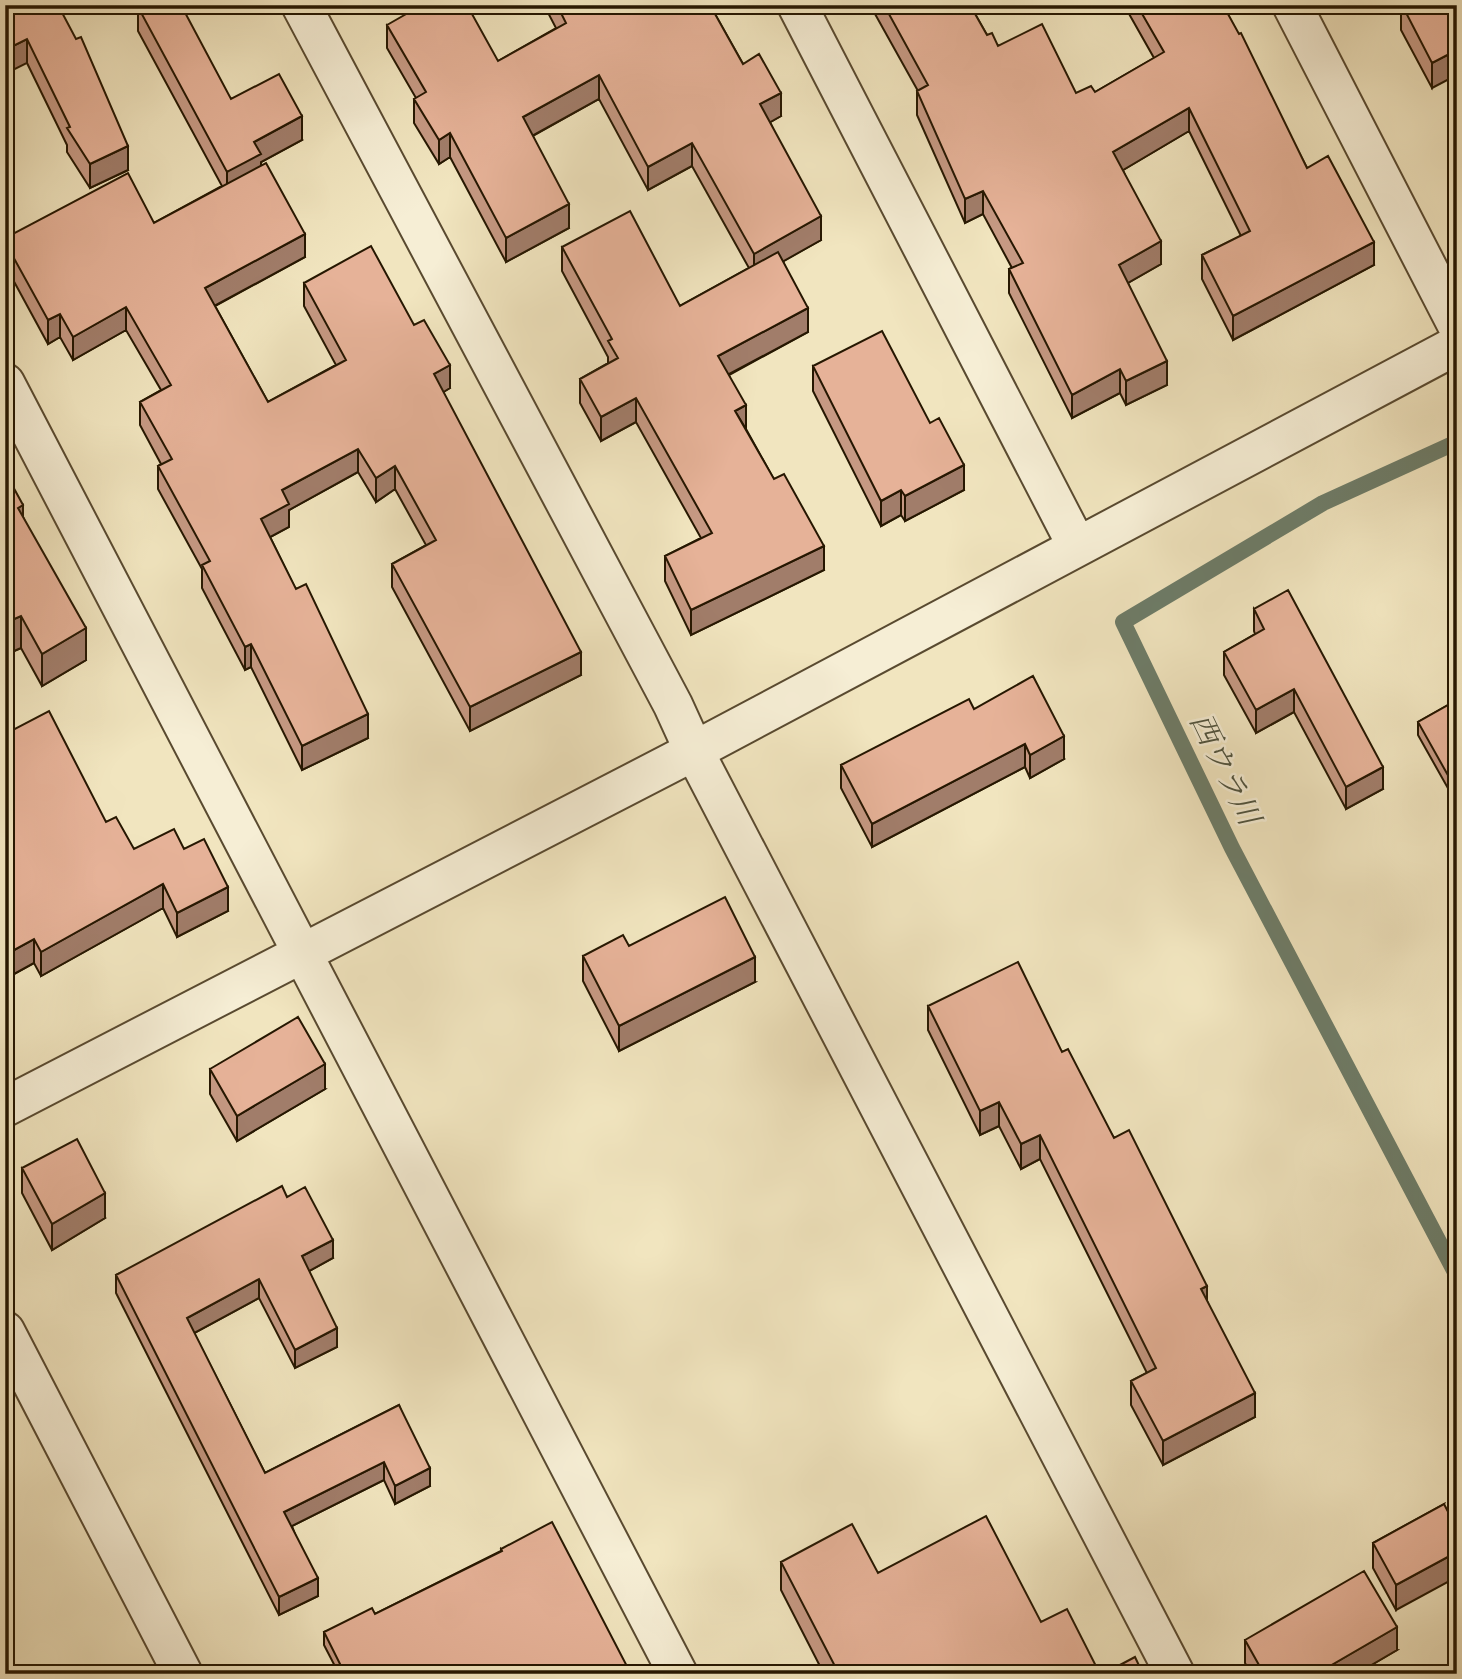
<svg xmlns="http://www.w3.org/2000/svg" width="1462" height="1679" viewBox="0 0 1462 1679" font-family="'Gentium Book Plus','Noto Serif JP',serif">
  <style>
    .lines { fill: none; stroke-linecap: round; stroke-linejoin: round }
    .stream { stroke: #6d7c68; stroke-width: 16 }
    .minor-casing { stroke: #594a30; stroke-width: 42 }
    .minor { stroke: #f6eed5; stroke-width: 38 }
    .wall { fill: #c69983; stroke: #261701; stroke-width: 2 }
    .shaded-wall { fill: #a17d6a; stroke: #261701; stroke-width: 2 }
    .building { fill: #e6b298; stroke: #261701; stroke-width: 2 }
    .labels { text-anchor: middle; stroke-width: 5; stroke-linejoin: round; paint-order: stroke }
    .water-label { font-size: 30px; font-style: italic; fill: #4f523d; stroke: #f6eed5 }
  </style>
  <rect width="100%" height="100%" fill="#f1e5bf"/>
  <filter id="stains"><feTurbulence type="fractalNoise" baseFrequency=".00286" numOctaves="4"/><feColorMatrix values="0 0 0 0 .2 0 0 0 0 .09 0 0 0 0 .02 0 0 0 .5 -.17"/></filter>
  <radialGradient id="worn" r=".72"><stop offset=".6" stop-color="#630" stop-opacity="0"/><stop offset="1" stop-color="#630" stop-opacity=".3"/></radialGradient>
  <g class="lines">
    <path class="stream" d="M 1457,442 L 1323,503 L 1123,622 L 1232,848 L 1457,1276"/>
    <defs>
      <path id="minor" d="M 301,5 L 673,705 L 694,751 L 1175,1674
        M 797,5 L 1077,546
        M 1292,5 L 1457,325
        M 5,383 L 678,1674
        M 5,1107 L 694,751 L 1457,345
        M 5,1331 L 183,1674"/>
    </defs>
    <use href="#minor" class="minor-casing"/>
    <use href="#minor" class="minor"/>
  </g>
  <path class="wall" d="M 5,5 L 128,170 L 90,188 L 67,152 L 67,145 L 27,63 Z
    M 544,5 L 711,5 L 711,7 L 743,64 L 781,116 L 770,122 L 821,240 L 783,261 L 808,332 L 729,375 L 746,429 L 824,570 L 691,635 L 665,581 L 665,556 L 701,538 L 636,422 L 601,441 L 580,403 L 580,379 L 608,363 L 608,357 L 562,271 L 562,247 L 680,306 L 749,268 L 692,166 L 648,190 L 599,99 L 533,136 L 569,228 L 506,262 L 450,157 L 439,164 L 414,123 L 414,99 L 416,98 L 387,48 L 387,25 L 498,61 L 556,28 Z
    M 870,5 L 970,5 L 987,35 L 998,46 L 1076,93 L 1095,92 L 1154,58 L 1124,5 L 1223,5 L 1307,168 L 1374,265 L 1233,340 L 1202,279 L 1202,255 L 1241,236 L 1189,131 L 1123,170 L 1161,264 L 1128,283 L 1167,385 L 1126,405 L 1120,393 L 1072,418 L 1009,293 L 1009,269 L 1012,268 L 983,214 L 965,223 L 917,115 L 917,91 L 918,91 Z
    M 1401,5 L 1457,5 L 1432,88 L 1401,30 Z
    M 138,7 L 231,99 L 302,140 L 261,162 L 261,166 L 305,257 L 215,306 L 268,402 L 336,365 L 304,306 L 304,283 L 414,325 L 450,388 L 443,392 L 581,675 L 470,731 L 392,587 L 392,564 L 426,545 L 395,489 L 376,502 L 358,472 L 289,510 L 289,527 L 270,537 L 368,738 L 302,770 L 251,667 L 245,670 L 202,588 L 202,569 L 158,489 L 158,466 L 161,464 L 140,425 L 140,402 L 161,390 L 126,330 L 73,360 L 60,337 L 48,344 L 5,265 L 5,238 L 154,223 L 222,186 L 138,31 Z
    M 813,366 L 930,423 L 964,490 L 905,521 L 901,515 L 881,526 L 813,391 Z
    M 5,472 L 23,517 L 86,660 L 42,686 L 21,648 L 5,655 Z
    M 1254,609 L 1383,789 L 1346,809 L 1294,712 L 1256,733 L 1224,675 L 1224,652 L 1255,634 L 1254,631 Z
    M 1457,700 L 1454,799 L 1418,735 L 1418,722 Z
    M 974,709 L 1064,759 L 1030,778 L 1025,767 L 872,847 L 841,788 L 841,765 Z
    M 5,734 L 106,822 L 134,849 L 184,849 L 228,911 L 177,937 L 163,908 L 41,976 L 34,963 L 5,979 Z
    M 583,956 L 755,982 L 619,1051 L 583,981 Z
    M 928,1006 L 1062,1052 L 1114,1138 L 1207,1301 L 1255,1417 L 1163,1465 L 1131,1405 L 1131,1381 L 1147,1373 L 1040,1159 L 1021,1169 L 999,1126 L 980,1135 L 928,1030 Z
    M 210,1069 L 325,1089 L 237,1141 L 210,1094 Z
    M 22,1168 L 105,1218 L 52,1250 L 22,1193 Z
    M 287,1197 L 333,1258 L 309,1271 L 337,1347 L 295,1368 L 259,1298 L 194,1333 L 265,1473 L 399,1405 L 430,1486 L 395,1504 L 384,1480 L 292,1526 L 318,1596 L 279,1615 L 116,1293 L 116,1275 Z
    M 1444,1504 L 1396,1610 L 1373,1568 L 1373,1543 Z
    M 501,1549 L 631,1674 L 339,1674 L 324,1645 L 324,1632 L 375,1614 L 501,1551 Z
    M 781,1562 L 878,1573 L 1041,1622 L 1100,1674 L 824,1674 L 781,1590 Z
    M 1245,1640 L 1397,1650 L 1356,1674 L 1251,1674 L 1245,1663 Z"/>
  <path class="shaded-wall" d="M 27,39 L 27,63 L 5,74 L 5,50 Z
    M 1457,50 L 1457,75 L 1432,88 L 1432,63 Z
    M 599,75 L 599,99 L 523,141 L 523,117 Z
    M 781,93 L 781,116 L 760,128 L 760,104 Z
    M 1189,108 L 1189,131 L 1113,176 L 1113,152 Z
    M 302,116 L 302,140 L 261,162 L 261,178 L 227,196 L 227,172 L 254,142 Z
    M 450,133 L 450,157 L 439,164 L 439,140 Z
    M 692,143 L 692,166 L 648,190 L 648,167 Z
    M 128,146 L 128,170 L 90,188 L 90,164 Z
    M 983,191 L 983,214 L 965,223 L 965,199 Z
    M 569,204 L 569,228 L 506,262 L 506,238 Z
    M 821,216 L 821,240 L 754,278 L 754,254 Z
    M 305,234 L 305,257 L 205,311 L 205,288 Z
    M 1161,241 L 1161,264 L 1119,288 L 1119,265 Z
    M 1374,242 L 1374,265 L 1233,340 L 1233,316 Z
    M 126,307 L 126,330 L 73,360 L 73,337 Z
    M 808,308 L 808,332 L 718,380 L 718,356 Z
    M 60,314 L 60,337 L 48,344 L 48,320 Z
    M 1167,361 L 1167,385 L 1126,405 L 1126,381 Z
    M 450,365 L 450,388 L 434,398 L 434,374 Z
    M 1120,369 L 1120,393 L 1072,418 L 1072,395 Z
    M 636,398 L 636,422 L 601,441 L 601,417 Z
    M 746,405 L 746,429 L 735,411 Z
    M 358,449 L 358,472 L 289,510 L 289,527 L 261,542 L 261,519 L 282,490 Z
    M 964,465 L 964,490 L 905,521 L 905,496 Z
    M 395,466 L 395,489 L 376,502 L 376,478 Z
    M 901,490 L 901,515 L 881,526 L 881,501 Z
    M 23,505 L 23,537 L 18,508 Z
    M 824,546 L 824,570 L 691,635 L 691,610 Z
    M 21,616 L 21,648 L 5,655 L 5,623 Z
    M 86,628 L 86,660 L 42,686 L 42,654 Z
    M 251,644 L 251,667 L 245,670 L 245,647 Z
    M 581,652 L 581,675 L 470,731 L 470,707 Z
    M 1294,689 L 1294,712 L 1256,733 L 1256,710 Z
    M 368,714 L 368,738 L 302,770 L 302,746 Z
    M 1064,736 L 1064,759 L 1030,778 L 1030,755 Z
    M 1025,744 L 1025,767 L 872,847 L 872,824 Z
    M 1383,767 L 1383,789 L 1346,809 L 1346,787 Z
    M 1457,784 L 1457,797 L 1454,799 L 1454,786 Z
    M 163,884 L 163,908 L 41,976 L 41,952 Z
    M 228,887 L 228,911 L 177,937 L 177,913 Z
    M 34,939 L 34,963 L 5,979 L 5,955 Z
    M 755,957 L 755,982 L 619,1051 L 619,1026 Z
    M 325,1064 L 325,1089 L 237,1141 L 237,1116 Z
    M 999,1102 L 999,1126 L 980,1135 L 980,1111 Z
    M 1040,1135 L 1040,1159 L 1021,1169 L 1021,1144 Z
    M 105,1193 L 105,1218 L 52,1250 L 52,1224 Z
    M 333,1240 L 333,1258 L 302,1275 L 302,1256 Z
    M 259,1279 L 259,1298 L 187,1337 L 187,1318 Z
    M 1207,1286 L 1207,1310 L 1201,1289 Z
    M 337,1328 L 337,1347 L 295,1368 L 295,1350 Z
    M 1255,1393 L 1255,1417 L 1163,1465 L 1163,1441 Z
    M 384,1462 L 384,1480 L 284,1530 L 284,1512 Z
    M 430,1468 L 430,1486 L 395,1504 L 395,1486 Z
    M 1457,1552 L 1457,1577 L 1396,1610 L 1396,1585 Z
    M 318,1578 L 318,1596 L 279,1615 L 279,1597 Z
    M 1397,1627 L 1397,1650 L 1356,1674 L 1316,1674 Z"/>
  <path class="building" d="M 5,5 L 58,5 L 76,39 L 81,37 L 128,146 L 90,164 L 67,128 L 70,127 L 27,39 L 5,50 Z
    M 142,5 L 181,5 L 231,99 L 279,74 L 302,116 L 254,142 L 261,154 L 227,172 L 138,7 Z
    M 422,5 L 467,5 L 498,61 L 566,23 L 557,5 L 710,5 L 743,64 L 759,54 L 781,93 L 760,104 L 821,216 L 754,254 L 692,143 L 648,167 L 599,75 L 523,117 L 569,204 L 506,238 L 450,133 L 439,140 L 414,99 L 426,92 L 387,25 Z
    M 884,5 L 970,5 L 987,35 L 992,33 L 998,46 L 1042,24 L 1076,93 L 1091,86 L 1095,92 L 1164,52 L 1137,5 L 1223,5 L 1239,34 L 1241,33 L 1307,168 L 1328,156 L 1374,242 L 1233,316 L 1202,255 L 1250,231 L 1189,108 L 1113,152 L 1161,241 L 1119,265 L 1167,361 L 1126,381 L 1120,369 L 1072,395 L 1009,269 L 1023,263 L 983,191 L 965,199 L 917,91 L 928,85 Z
    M 1402,5 L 1457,5 L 1457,50 L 1432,63 Z
    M 266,163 L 305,234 L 205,288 L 268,402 L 346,360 L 304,283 L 371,246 L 414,325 L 424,320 L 450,365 L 434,374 L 581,652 L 470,707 L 392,564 L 436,540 L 395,466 L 376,478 L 358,449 L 282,490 L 289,504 L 261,519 L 296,589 L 306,584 L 368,714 L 302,746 L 251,644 L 245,647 L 202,565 L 210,561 L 158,466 L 172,459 L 140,402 L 171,385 L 126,307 L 73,337 L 60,314 L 48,320 L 5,242 L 5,238 L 128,173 L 154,223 Z
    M 630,211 L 680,306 L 778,252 L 808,308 L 718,356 L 746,405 L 735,411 L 774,479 L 784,474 L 824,546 L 691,610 L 665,556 L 712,533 L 636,398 L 601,417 L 580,379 L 618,358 L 608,341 L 612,339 L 562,247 Z
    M 882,331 L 930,423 L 939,418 L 964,465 L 905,496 L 901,490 L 881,501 L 813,366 Z
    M 5,472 L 23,505 L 18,508 L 86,628 L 42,654 L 21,616 L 5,623 Z
    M 1288,590 L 1383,767 L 1346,787 L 1294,689 L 1256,710 L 1224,652 L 1264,629 L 1254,609 Z
    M 1033,676 L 1064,736 L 1030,755 L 1025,744 L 872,824 L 841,765 L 969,699 L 974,709 Z
    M 1457,700 L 1457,784 L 1454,786 L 1418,722 Z
    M 49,711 L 106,822 L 116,817 L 134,849 L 174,829 L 184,849 L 204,839 L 228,887 L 177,913 L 163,884 L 41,952 L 34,939 L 5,955 L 5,734 Z
    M 725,897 L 755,957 L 619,1026 L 583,956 L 623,935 L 629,946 Z
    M 1018,962 L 1062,1052 L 1068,1049 L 1114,1138 L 1129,1130 L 1207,1286 L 1201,1289 L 1255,1393 L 1163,1441 L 1131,1381 L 1156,1368 L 1040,1135 L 1021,1144 L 999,1102 L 980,1111 L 928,1006 Z
    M 298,1017 L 325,1064 L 237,1116 L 210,1069 Z
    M 77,1139 L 105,1193 L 52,1224 L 22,1168 Z
    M 282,1186 L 287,1197 L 305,1187 L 333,1240 L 302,1256 L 337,1328 L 295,1350 L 259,1279 L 187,1318 L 265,1473 L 399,1405 L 430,1468 L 395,1486 L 384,1462 L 284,1512 L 318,1578 L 279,1597 L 116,1275 Z
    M 1444,1504 L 1457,1529 L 1457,1552 L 1396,1585 L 1373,1543 Z
    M 986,1516 L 1041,1622 L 1067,1609 L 1100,1674 L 839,1674 L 781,1562 L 852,1524 L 878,1573 Z
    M 552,1522 L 631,1674 L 345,1674 L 324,1632 L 372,1608 L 375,1614 L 502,1551 L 501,1549 Z
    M 1364,1571 L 1397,1627 L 1316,1674 L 1264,1674 L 1245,1640 Z
    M 1135,1657 L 1143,1674 L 1103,1674 Z"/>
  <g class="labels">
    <g class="water-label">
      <text transform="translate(1225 769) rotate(64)" y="10">西ウラ川</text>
    </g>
  </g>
  <rect width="1462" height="1679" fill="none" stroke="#f1e5bf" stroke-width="28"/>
  <rect x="7" y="7" width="1448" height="1665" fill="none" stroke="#261701" stroke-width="3.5"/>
  <rect x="14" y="14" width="1434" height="1651" fill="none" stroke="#261701" stroke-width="2"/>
  <rect width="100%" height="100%" filter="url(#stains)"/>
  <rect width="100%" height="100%" fill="url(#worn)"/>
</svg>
